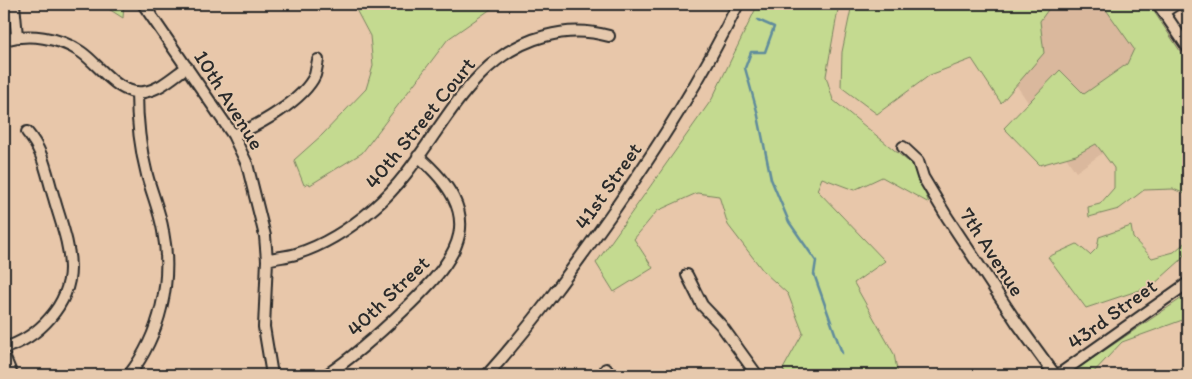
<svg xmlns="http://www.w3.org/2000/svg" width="1192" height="379" viewBox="0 0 1192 379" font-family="Itim,sans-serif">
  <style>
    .built { fill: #dab89d }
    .green { fill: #c4da90; stroke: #78825e }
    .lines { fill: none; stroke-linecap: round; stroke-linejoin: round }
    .stream { stroke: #618c9c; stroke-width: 2.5 }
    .building { fill: #c59e86; stroke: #2b2b2b }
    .minor-casing { stroke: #2b2b2b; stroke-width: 14 }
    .minor { stroke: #e6c9ad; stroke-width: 10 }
    .labels { text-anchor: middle; stroke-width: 4; stroke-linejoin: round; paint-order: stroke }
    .street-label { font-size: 21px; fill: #2b2b2b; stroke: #e6c9ad }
  </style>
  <rect width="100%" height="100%" fill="#e8c7aa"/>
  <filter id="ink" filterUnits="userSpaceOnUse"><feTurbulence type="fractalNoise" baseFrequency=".02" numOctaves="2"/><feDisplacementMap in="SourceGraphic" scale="10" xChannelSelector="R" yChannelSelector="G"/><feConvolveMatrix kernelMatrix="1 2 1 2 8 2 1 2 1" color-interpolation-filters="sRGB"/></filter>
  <g filter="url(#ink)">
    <path class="built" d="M 1046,4 L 1150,4 L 1188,56 L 1188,92 L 1076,172 L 990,47 Z"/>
    <path class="green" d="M 101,4 L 124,4 L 123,18 Z
      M 353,4 L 498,4 L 448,39 L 362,153 L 310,185 L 309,183 L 304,185 L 294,160 L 322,135 L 366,89 L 373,66 L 370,36 Z
      M 758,4 L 839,4 L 826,76 L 833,100 L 915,167 L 929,203 L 882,177 L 854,190 L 822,178 L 817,190 L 885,261 L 854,283 L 894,354 L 898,375 L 835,375 L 833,373 L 829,375 L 786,375 L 783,369 L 803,333 L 788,294 L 764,272 L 728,225 L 719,196 L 697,193 L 657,211 L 634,239 L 653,268 L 614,292 L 596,263 L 712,99 Z
      M 852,4 L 1052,4 L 1040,21 L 1044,53 L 1001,103 L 972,59 L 930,75 L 877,114 L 841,87 L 842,52 Z
      M 1102,4 L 1149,4 L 1188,63 L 1188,195 L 1173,189 L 1144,190 L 1119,209 L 1089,217 L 1088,207 L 1100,204 L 1114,188 L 1114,168 L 1096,144 L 1076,155 L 1040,165 L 1004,128 L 1060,70 L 1084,94 L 1127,64 L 1134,49 Z
      M 1131,226 L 1133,238 L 1152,258 L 1174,252 L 1188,240 L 1188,247 L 1181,260 L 1152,286 L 1086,308 L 1048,257 L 1077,244 L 1090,255 L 1097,248 L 1099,237 Z
      M 1188,294 L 1188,318 L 1122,342 L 1091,375 L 1076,375 L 1074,371 Z"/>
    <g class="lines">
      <path class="stream" d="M 758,20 L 774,27 L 765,52 L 751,52 L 745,68 L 757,111 L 771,179 L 789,222 L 816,261 L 814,274 L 842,353"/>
    </g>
    <path class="building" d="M 1186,4 L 1188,4 L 1188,22 L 1179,9 Z"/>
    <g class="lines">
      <defs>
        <path id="minor" d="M 14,4 L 17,36
          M 143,4 L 233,135 L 247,164 L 265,236 L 267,260 L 264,327 L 272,375
          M 1158,4 L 1188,48
          M 1164,12 L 1176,4
          M 4,40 C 29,33 59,37 81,52 C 100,65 118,96 144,92 C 161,89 174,76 187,67
          M 233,135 C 257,127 304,100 315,75 C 316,71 317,65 318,60
          M 903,147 L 918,161 L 923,177 L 947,217 L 1017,323 L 1055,375
          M 267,260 C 276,257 286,257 296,254 C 325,245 352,227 374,208 C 436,155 460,58 545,36 C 566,30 588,30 609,36
          M 687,275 L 702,305 L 721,325 L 757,375
          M 4,348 C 38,338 70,305 70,268 C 70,244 60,220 54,198 C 46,172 44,152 27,132
          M 4,356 L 12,375
          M 606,369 L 611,375
          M 129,375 C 160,335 173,281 163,231 C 160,212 152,194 147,175 C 140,148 137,120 137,92
          M 326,375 C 355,356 380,333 405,309 C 462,254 488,217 418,156
          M 487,375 C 532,325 571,271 610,216 C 657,148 702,79 738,4
          M 1058,375 L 1188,283"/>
      </defs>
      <use href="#minor" class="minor-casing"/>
      <use href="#minor" class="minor"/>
    </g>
  </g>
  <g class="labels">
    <g class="street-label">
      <text transform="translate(229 100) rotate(58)" y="7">10th Avenue</text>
      <text transform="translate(420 123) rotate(-51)" y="7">40th Street Court</text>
      <text transform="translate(608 186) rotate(-55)" y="7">41st Street</text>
      <text transform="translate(992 252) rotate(57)" y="7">7th Avenue</text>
      <text transform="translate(388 296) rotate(-44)" y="7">40th Street</text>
      <text transform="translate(1112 314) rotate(-36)" y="7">43rd Street</text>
    </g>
  </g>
  <rect width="1192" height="379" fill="none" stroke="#e6c9ad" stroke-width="20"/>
  <rect x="10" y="10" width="1172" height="359" fill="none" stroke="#2b2b2b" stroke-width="2" filter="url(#ink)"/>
</svg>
